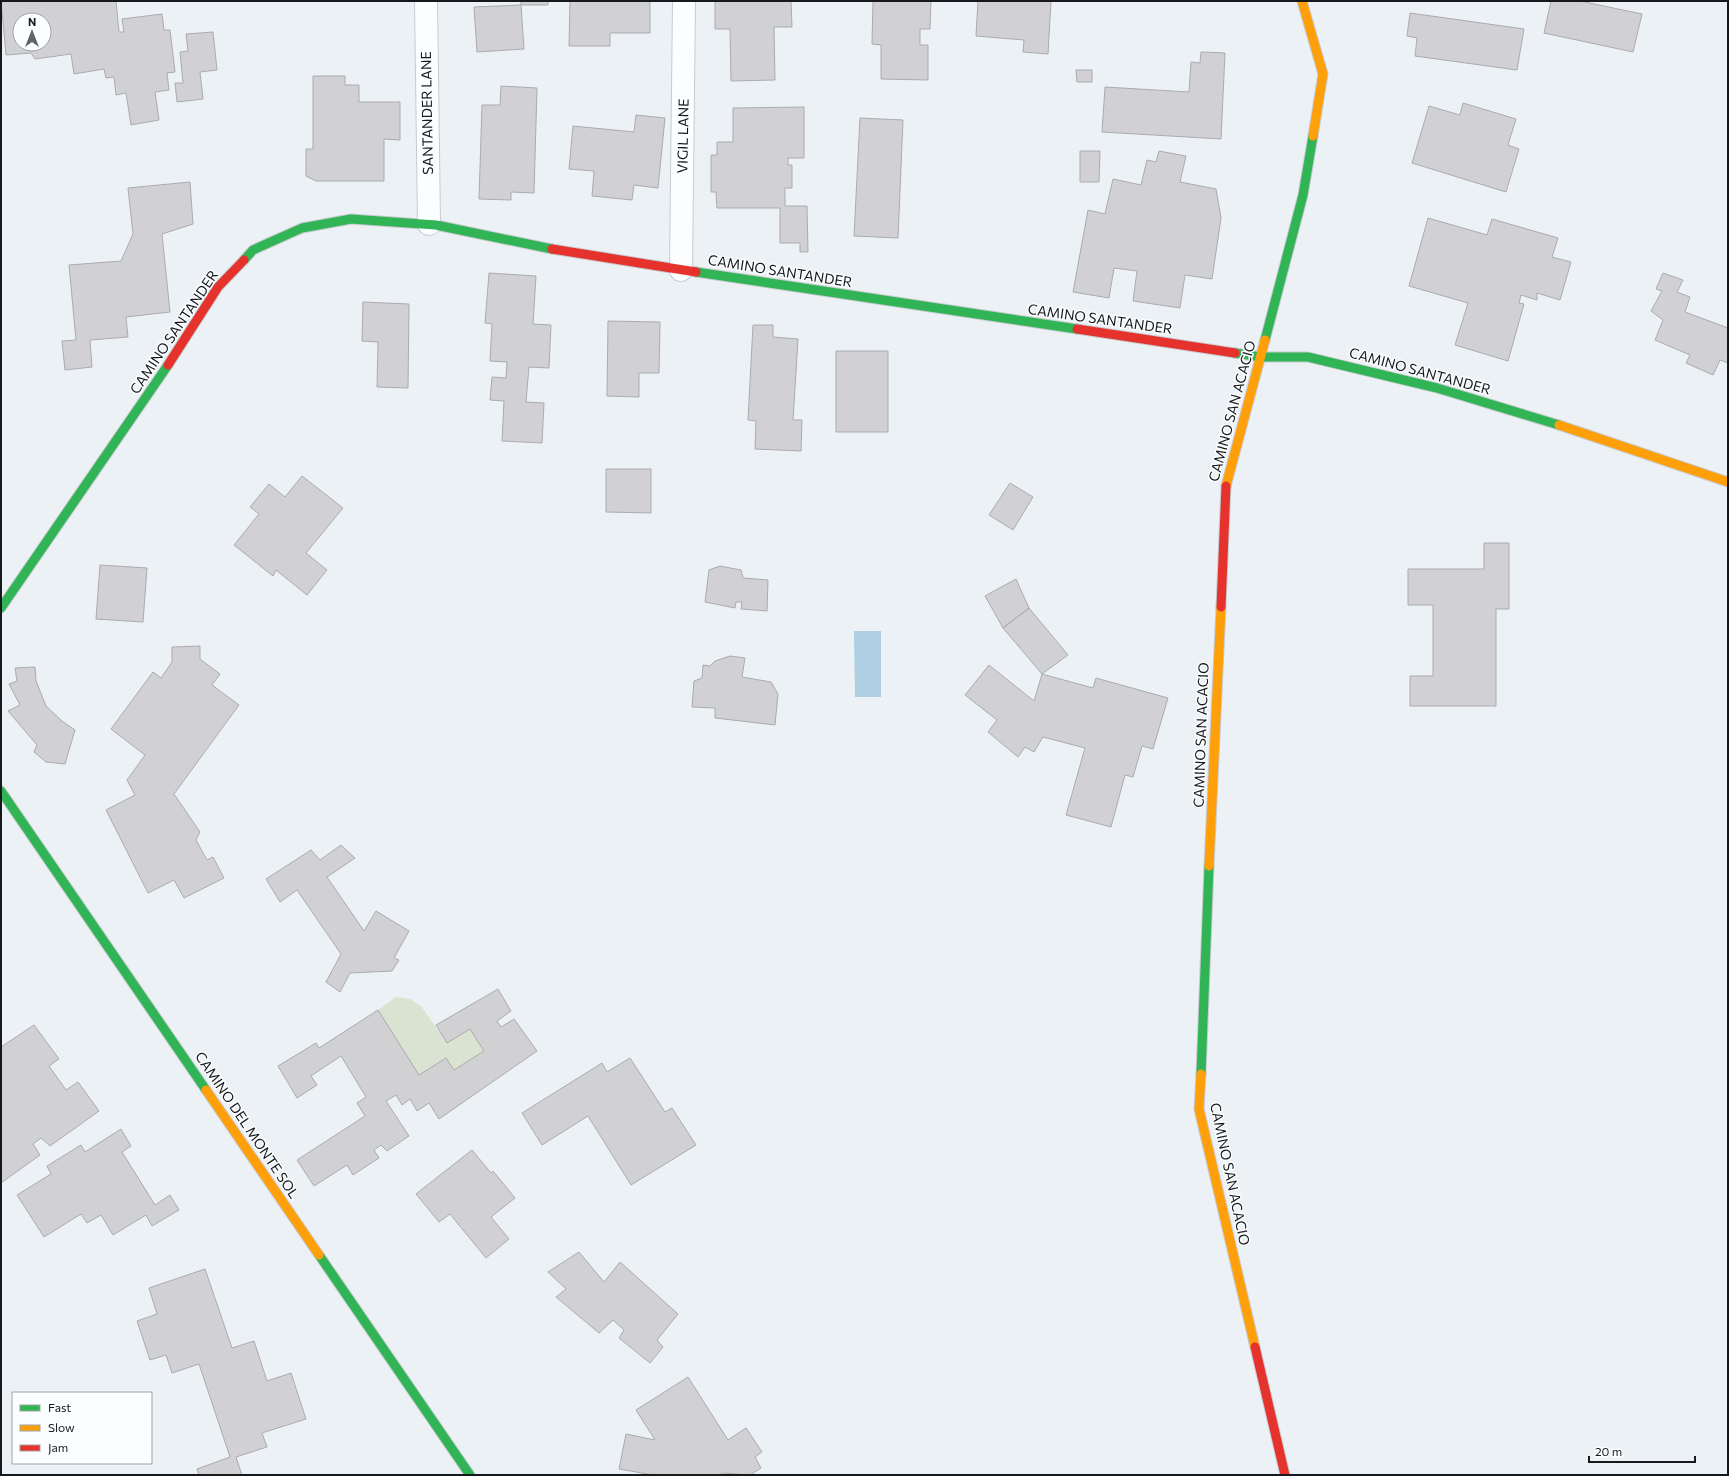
<svg xmlns="http://www.w3.org/2000/svg" width="1729" height="1476" viewBox="0 0 1729 1476" font-family="Commissioner,sans-serif">
  <style>
    .green { fill: #dae2d2 }
    .water { fill: #aecfe2 }
    .building { fill: #d1d1d4; stroke: #ababae; fill-rule: evenodd }
    .lines { fill: none; stroke-linecap: round; stroke-linejoin: round }
    .street-casing { stroke: #c8cbcf; stroke-width: 24 }
    .fast-casing { stroke: #c8cbcf; stroke-width: 11 }
    .slow-casing { stroke: #c8cbcf; stroke-width: 11 }
    .jam-casing { stroke: #c8cbcf; stroke-width: 11 }
    .street { stroke: #fcfdfe; stroke-width: 22 }
    .fast { stroke: #30b455; stroke-width: 9 }
    .slow { stroke: #ff9f0a; stroke-width: 9 }
    .jam { stroke: #e5322d; stroke-width: 9 }
    .labels { text-anchor: middle; stroke-width: 3; stroke-linejoin: round; paint-order: stroke }
    .street-label { font-size: 14px; fill: #16181c; stroke: #fbfdfe }
  </style>
  <rect width="100%" height="100%" fill="#ecf1f6"/>
  <path class="green" d="M 396,997 L 410,999 L 421,1006 L 447,1043 L 470,1029 L 484,1051 L 454,1070 L 446,1058 L 419,1075 L 378,1010 Z"/>
  <path class="water" d="M 854,631 L 881,631 L 881,697 L 855,697 Z"/>
  <path class="building" d="M 1,1 L 116,1 L 119,32 L 124,32 L 122,19 L 162,14 L 164,30 L 170,30 L 175,72 L 167,73 L 169,90 L 155,92 L 159,120 L 131,125 L 126,93 L 116,95 L 114,77 L 106,78 L 104,69 L 74,74 L 71,54 L 35,59 L 31,53 L 6,55 ZM 20,20 L 44,20 L 44,44 L 20,44 Z
    M 521,1 L 548,1 L 548,5 L 521,5 Z
    M 570,1 L 650,1 L 650,33 L 610,33 L 610,46 L 569,46 Z
    M 715,1 L 791,1 L 792,27 L 774,27 L 775,80 L 731,81 L 730,29 L 715,29 Z
    M 873,1 L 931,1 L 930,29 L 920,29 L 920,45 L 928,45 L 928,80 L 881,79 L 881,45 L 872,44 Z
    M 978,1 L 1051,1 L 1048,54 L 1023,52 L 1024,40 L 976,36 Z
    M 1551,1 L 1580,1 L 1642,14 L 1633,52 L 1544,33 Z
    M 521,5 L 524,49 L 477,52 L 474,7 Z
    M 1410,13 L 1524,29 L 1517,70 L 1415,56 L 1417,38 L 1407,36 Z
    M 213,32 L 217,70 L 200,72 L 203,99 L 177,102 L 175,83 L 183,83 L 180,52 L 188,51 L 186,34 Z
    M 1201,52 L 1225,53 L 1221,139 L 1102,132 L 1105,87 L 1189,92 L 1191,62 L 1200,63 Z
    M 1076,70 L 1092,70 L 1092,82 L 1077,82 Z
    M 313,76 L 345,76 L 345,85 L 359,85 L 359,102 L 400,102 L 400,140 L 384,139 L 384,181 L 316,181 L 306,176 L 306,149 L 313,149 Z
    M 501,86 L 537,88 L 534,193 L 511,192 L 511,200 L 479,199 L 482,105 L 500,105 Z
    M 1463,103 L 1516,119 L 1508,145 L 1519,149 L 1506,192 L 1412,163 L 1429,106 L 1460,115 Z
    M 804,107 L 804,158 L 788,158 L 788,165 L 792,165 L 792,188 L 785,188 L 785,206 L 807,206 L 808,252 L 800,252 L 800,243 L 780,243 L 780,208 L 717,208 L 716,192 L 711,192 L 711,155 L 717,155 L 717,142 L 733,142 L 733,108 Z
    M 636,115 L 665,118 L 658,188 L 634,185 L 632,200 L 592,196 L 594,171 L 569,169 L 573,126 L 634,132 Z
    M 860,118 L 903,120 L 898,238 L 854,236 Z
    M 1080,151 L 1100,151 L 1099,182 L 1080,182 Z
    M 1159,151 L 1186,156 L 1180,182 L 1216,189 L 1221,218 L 1212,279 L 1185,275 L 1180,308 L 1133,301 L 1137,271 L 1114,268 L 1109,298 L 1073,292 L 1088,210 L 1105,214 L 1113,179 L 1141,185 L 1147,160 L 1156,162 Z
    M 190,182 L 193,224 L 162,234 L 170,312 L 126,317 L 128,337 L 90,340 L 92,367 L 65,370 L 62,341 L 76,340 L 69,265 L 121,261 L 133,234 L 128,188 Z
    M 1428,218 L 1487,235 L 1492,219 L 1558,238 L 1552,257 L 1571,262 L 1560,300 L 1537,293 L 1537,300 L 1521,295 L 1519,303 L 1524,304 L 1508,361 L 1455,345 L 1468,303 L 1409,286 Z
    M 489,273 L 536,276 L 533,324 L 551,325 L 549,368 L 529,367 L 526,402 L 544,403 L 542,443 L 502,441 L 504,401 L 490,400 L 492,377 L 506,378 L 507,362 L 490,361 L 492,324 L 485,323 Z
    M 1663,273 L 1683,280 L 1677,292 L 1690,297 L 1685,312 L 1728,328 L 1728,363 L 1720,360 L 1713,375 L 1686,363 L 1690,355 L 1655,340 L 1663,320 L 1651,311 L 1662,291 L 1656,289 Z
    M 363,302 L 409,304 L 408,388 L 377,387 L 378,342 L 362,341 Z
    M 608,321 L 660,322 L 659,373 L 639,373 L 639,397 L 607,396 Z
    M 753,325 L 773,325 L 773,337 L 798,339 L 793,420 L 802,420 L 801,451 L 755,449 L 756,421 L 748,420 Z
    M 836,351 L 888,351 L 888,432 L 836,432 Z
    M 606,469 L 651,469 L 651,513 L 606,512 Z
    M 302,476 L 343,508 L 306,553 L 327,570 L 307,595 L 276,570 L 273,576 L 234,545 L 259,514 L 250,507 L 269,484 L 285,497 Z
    M 1010,483 L 1033,497 L 1013,530 L 989,515 Z
    M 1484,543 L 1509,543 L 1509,609 L 1496,609 L 1496,706 L 1410,706 L 1410,676 L 1433,676 L 1433,605 L 1408,605 L 1408,569 L 1484,569 Z
    M 100,565 L 147,568 L 143,622 L 96,619 Z
    M 720,566 L 741,570 L 743,578 L 768,580 L 767,611 L 741,609 L 742,602 L 736,602 L 735,608 L 705,602 L 709,570 Z
    M 1016,579 L 1029,608 L 1003,628 L 985,596 Z
    M 1029,608 L 1068,655 L 1042,674 L 1003,628 Z
    M 200,646 L 200,659 L 220,674 L 212,685 L 239,705 L 174,794 L 200,832 L 196,840 L 207,860 L 213,857 L 224,878 L 184,898 L 174,880 L 148,893 L 106,810 L 135,795 L 127,780 L 145,755 L 111,729 L 153,672 L 161,678 L 172,662 L 172,647 Z
    M 730,656 L 745,658 L 742,677 L 771,682 L 778,694 L 775,725 L 715,718 L 715,708 L 692,707 L 694,681 L 702,678 L 703,665 L 710,666 L 715,661 Z
    M 989,665 L 1034,701 L 1042,674 L 1093,688 L 1096,678 L 1168,698 L 1153,749 L 1142,746 L 1133,777 L 1125,775 L 1111,827 L 1066,815 L 1085,748 L 1043,737 L 1034,752 L 1025,747 L 1018,757 L 988,732 L 997,720 L 965,695 Z
    M 35,667 L 36,681 L 46,706 L 62,721 L 75,730 L 65,764 L 46,762 L 34,752 L 37,745 L 8,711 L 20,705 L 9,684 L 17,681 L 15,668 Z
    M 341,845 L 355,858 L 327,877 L 364,931 L 376,911 L 409,931 L 394,958 L 399,960 L 392,971 L 350,973 L 340,992 L 326,982 L 341,954 L 297,890 L 280,902 L 266,879 L 311,850 L 320,860 Z
    M 498,989 L 511,1011 L 497,1021 L 501,1027 L 514,1019 L 537,1051 L 439,1119 L 429,1103 L 417,1111 L 410,1099 L 402,1105 L 396,1095 L 386,1101 L 409,1136 L 387,1151 L 381,1145 L 374,1150 L 379,1158 L 353,1175 L 347,1165 L 314,1186 L 297,1160 L 365,1116 L 357,1103 L 366,1097 L 341,1056 L 311,1076 L 317,1085 L 297,1098 L 278,1066 L 316,1043 L 319,1048 L 378,1010 L 419,1075 L 446,1058 L 454,1070 L 484,1051 L 470,1029 L 447,1043 L 436,1025 Z
    M 34,1025 L 59,1059 L 49,1066 L 66,1090 L 78,1082 L 99,1111 L 50,1146 L 41,1138 L 33,1144 L 40,1155 L 1,1183 L 1,1047 Z
    M 630,1058 L 665,1112 L 672,1108 L 696,1145 L 631,1185 L 588,1116 L 542,1145 L 522,1113 L 602,1063 L 607,1072 Z
    M 121,1129 L 131,1146 L 122,1152 L 155,1205 L 170,1195 L 179,1210 L 152,1226 L 146,1215 L 113,1235 L 101,1215 L 87,1223 L 81,1214 L 44,1237 L 17,1195 L 51,1174 L 47,1166 L 81,1145 L 85,1152 Z
    M 472,1150 L 491,1173 L 493,1171 L 515,1198 L 491,1217 L 509,1239 L 486,1258 L 450,1214 L 439,1222 L 416,1194 Z
    M 579,1252 L 604,1282 L 620,1262 L 678,1314 L 657,1340 L 663,1347 L 650,1363 L 619,1338 L 624,1330 L 613,1320 L 599,1333 L 556,1297 L 566,1289 L 548,1272 Z
    M 205,1269 L 232,1348 L 254,1341 L 267,1381 L 291,1373 L 306,1419 L 262,1433 L 267,1447 L 236,1457 L 242,1475 L 199,1475 L 197,1469 L 230,1457 L 199,1364 L 172,1373 L 166,1355 L 150,1360 L 137,1321 L 157,1314 L 149,1288 Z
    M 688,1377 L 728,1440 L 746,1428 L 762,1452 L 755,1457 L 761,1468 L 750,1475 L 722,1473 L 721,1475 L 653,1475 L 619,1469 L 626,1434 L 655,1440 L 636,1410 Z"/>
  <g class="lines">
    <defs>
      <path id="street" d="M 426,1 L 429,224
        M 681,270 L 684,1"/>
      <path id="fast" d="M 244,260 L 253,250 L 302,228 L 351,219 L 436,225 L 552,249
        M 696,272 L 1077,329
        M 1265,340 L 1303,195 L 1313,136
        M 1235,353 L 1261,357 L 1308,357 L 1437,388 L 1559,425
        M 1,608 L 168,365
        M 1,791 L 206,1090
        M 1201,1074 L 1209,866
        M 319,1255 L 470,1475"/>
      <path id="slow" d="M 1302,1 L 1323,74 L 1313,136
        M 1559,425 L 1728,482
        M 1226,486 L 1265,340
        M 1209,866 L 1221,607
        M 1201,1074 L 1199,1109 L 1255,1347
        M 206,1090 L 319,1255"/>
      <path id="jam" d="M 552,249 L 696,272
        M 1077,329 L 1235,353
        M 168,365 L 218,287 L 244,260
        M 1221,607 L 1226,486
        M 1255,1347 L 1285,1475"/>
    </defs>
    <use href="#street" class="street-casing"/>
    <use href="#fast" class="fast-casing"/>
    <use href="#slow" class="slow-casing"/>
    <use href="#jam" class="jam-casing"/>
    <use href="#street" class="street"/>
    <use href="#fast" class="fast"/>
    <use href="#slow" class="slow"/>
    <use href="#jam" class="jam"/>
  </g>
  <g class="labels">
    <g class="street-label">
      <text transform="translate(427 113) rotate(-91)" y="5">SANTANDER LANE</text>
      <text transform="translate(683 136) rotate(-89)" y="5">VIGIL LANE</text>
      <text transform="translate(780 271) rotate(9)" y="5">CAMINO SANTANDER</text>
      <text transform="translate(1100 319) rotate(8)" y="5">CAMINO SANTANDER</text>
      <text transform="translate(174 332) rotate(-56)" y="5">CAMINO SANTANDER</text>
      <text transform="translate(1420 371) rotate(15)" y="5">CAMINO SANTANDER</text>
      <text transform="translate(1232 411) rotate(-75)" y="5">CAMINO SAN ACACIO</text>
      <text transform="translate(1201 735) rotate(-88)" y="5">CAMINO SAN ACACIO</text>
      <text transform="translate(247 1125) rotate(56)" y="5">CAMINO DEL MONTE SOL</text>
      <text transform="translate(1230 1174) rotate(78)" y="5">CAMINO SAN ACACIO</text>
    </g>
  </g>
  <rect width="1729" height="1476" fill="none" stroke="#16181c" stroke-width="4"/>
  <rect x="12" y="1392" width="140" height="72" fill="#fbfdfe" stroke="#9fa1a4"/>
  <rect x="20" y="1405" width="20" height="6" fill="#30b455" stroke="#9fa1a4"/>
  <text x="48" y="1412" font-size="12" fill="#16181c">Fast</text>
  <rect x="20" y="1425" width="20" height="6" fill="#ff9f0a" stroke="#9fa1a4"/>
  <text x="48" y="1432" font-size="12" fill="#16181c">Slow</text>
  <rect x="20" y="1445" width="20" height="6" fill="#e5322d" stroke="#9fa1a4"/>
  <text x="48" y="1452" font-size="12" fill="#16181c">Jam</text>
  <g transform="translate(32 32)"><circle r="19" fill="#fbfdfe" stroke="#9fa1a4"/>
  <path d="M0-3L7 15L0 10L-7 15Z" fill="#616468"/>
  <text y="-6" font-size="11" font-weight="bold" text-anchor="middle" fill="#16181c">N</text>
  </g>
  <path d="M1589 1456v6h106v-6" fill="none" stroke="#16181c" stroke-width="2"/>
  <text x="1595" y="1456" font-size="12" fill="#16181c" stroke="#fbfdfe" stroke-width="3" paint-order="stroke">20 m</text>
</svg>
